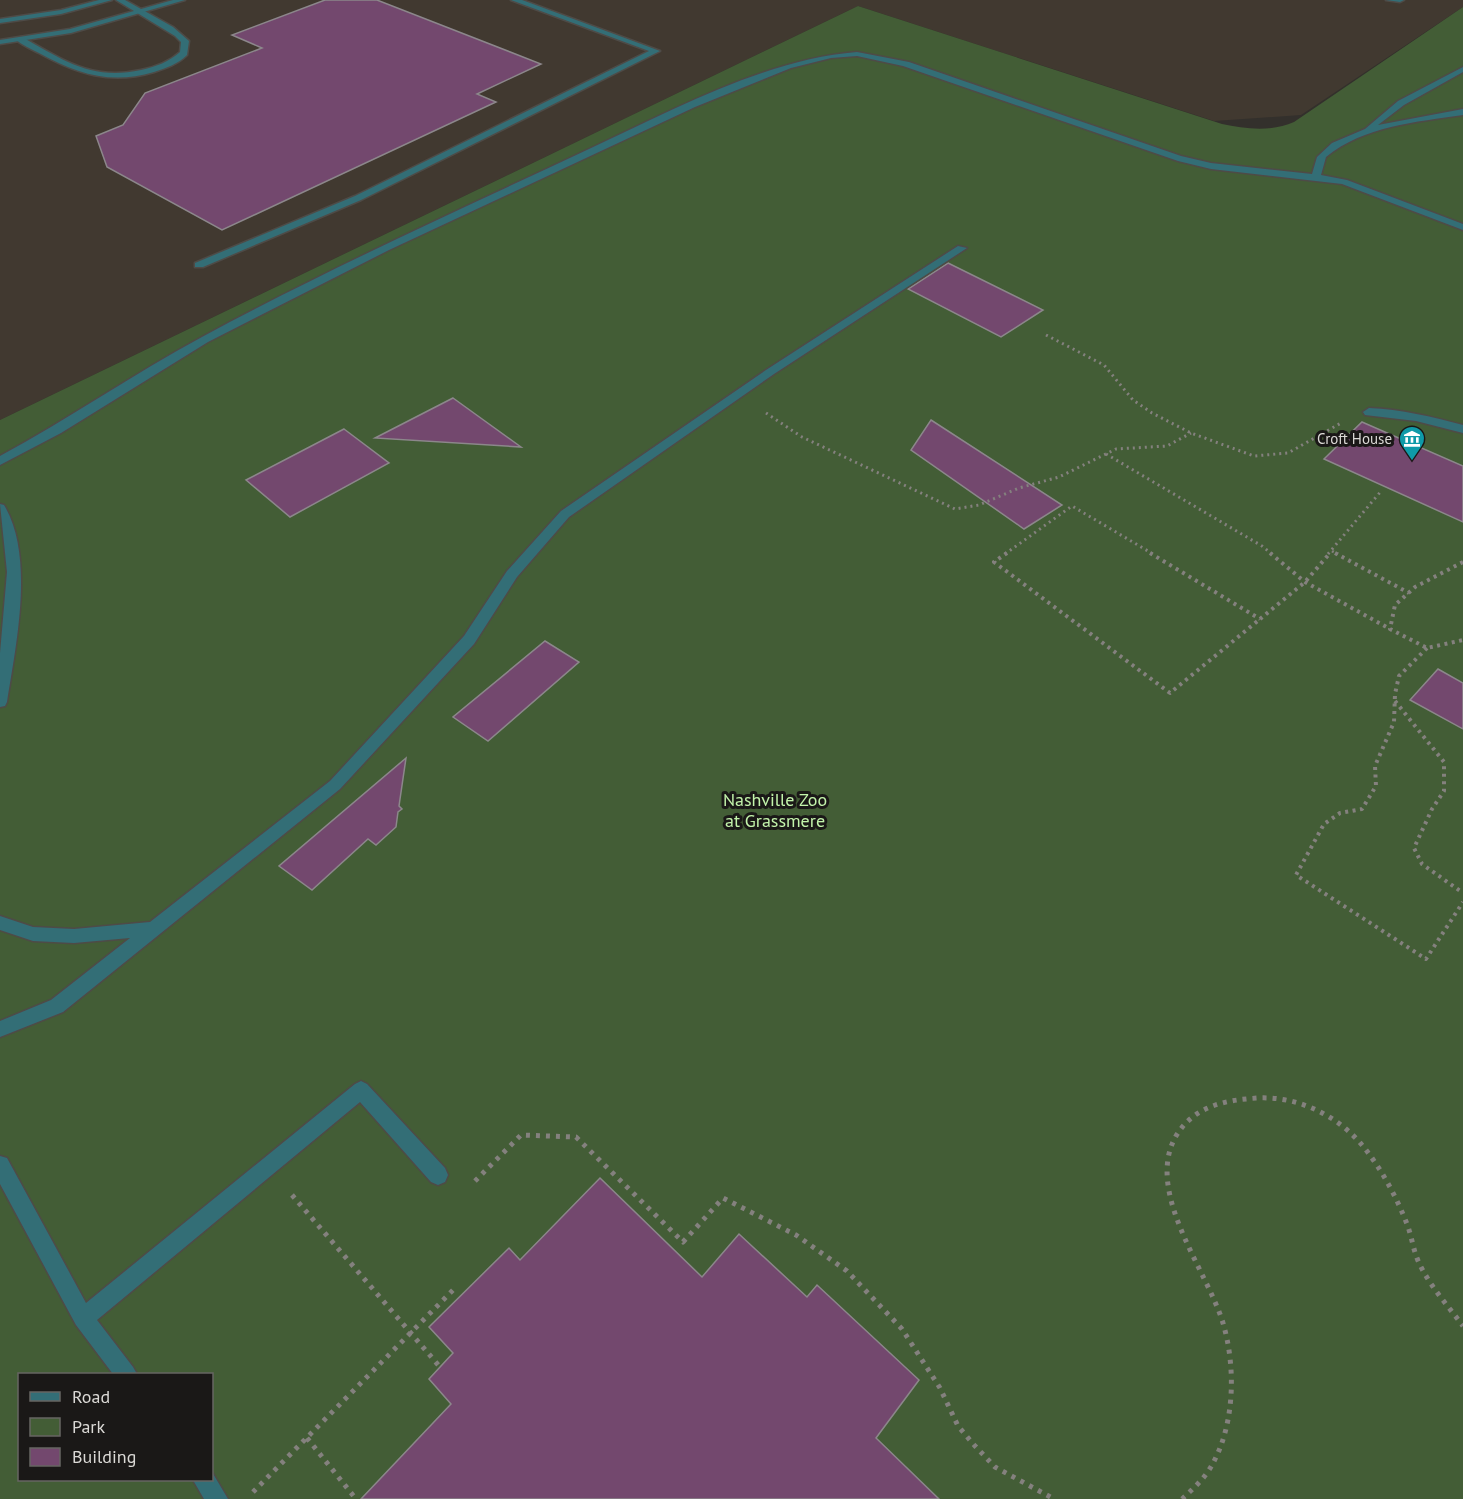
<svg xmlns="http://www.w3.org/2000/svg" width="1463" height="1499" viewBox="0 0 1463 1499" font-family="'PT Sans',sans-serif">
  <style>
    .built { fill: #413930 }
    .green { fill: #435d36; fill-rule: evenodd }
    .building { fill: #73486e; stroke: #8c878b; stroke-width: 1.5 }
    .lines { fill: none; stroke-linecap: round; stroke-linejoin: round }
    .service-casing { stroke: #4e4b47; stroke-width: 3 }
    .minor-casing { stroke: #4e4b47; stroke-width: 3 }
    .path-far2 { stroke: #84817e; stroke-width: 3; stroke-dasharray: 2 4; stroke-linecap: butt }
    .path-far1 { stroke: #84817e; stroke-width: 4; stroke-dasharray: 3 4.5; stroke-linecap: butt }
    .path { stroke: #84817e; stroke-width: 5; stroke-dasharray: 4 6; stroke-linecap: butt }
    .service { fill: #336e76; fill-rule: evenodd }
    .minor { fill: #336e76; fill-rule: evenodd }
    .labels { text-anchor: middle; stroke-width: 6; stroke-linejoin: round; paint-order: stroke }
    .far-poi-label { font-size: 15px; fill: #dbd9d6; stroke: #1a1817; text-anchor: end }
    .park-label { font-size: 18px; fill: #c3f4ab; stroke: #1a1817 }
  </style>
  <rect width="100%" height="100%" fill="#33302c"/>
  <path class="built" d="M 0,0 L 1463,0 L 1463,7 L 1301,115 L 1214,121 L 858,6 L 0,420 Z"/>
  <path class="green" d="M 858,6 L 1222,124 C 1245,129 1272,132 1294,122 L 1463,7 L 1463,1499 L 0,1499 L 0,420 ZM 20,1374 L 212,1374 L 212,1480 L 20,1480 Z"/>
  <path class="building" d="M 325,0 L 377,0 L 541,64 L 477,94 L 496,102 L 222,230 L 107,167 L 96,136 L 123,125 L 145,93 L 262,48 L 232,35 Z
    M 948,263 L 1043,310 L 1001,337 L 908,289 Z
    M 453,398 L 521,447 L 375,438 Z
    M 931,420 L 1062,505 L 1024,529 L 911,450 Z
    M 1362,422 L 1463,466 L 1463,522 L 1324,459 Z
    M 344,429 L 389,463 L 290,517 L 246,480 Z
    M 545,641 L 579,662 L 488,741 L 453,717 Z
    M 1438,669 L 1463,683 L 1463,729 L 1410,700 Z
    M 406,758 L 399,806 L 402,809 L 398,812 L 396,827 L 376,845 L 368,839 L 312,890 L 279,866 Z
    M 600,1178 L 702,1277 L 739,1234 L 807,1297 L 817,1285 L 919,1380 L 876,1438 L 939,1499 L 361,1499 L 451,1404 L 429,1379 L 453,1353 L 429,1327 L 509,1248 L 520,1260 Z"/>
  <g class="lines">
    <defs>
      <path id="service" d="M 116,0 L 125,0 L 173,27 L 189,41 L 187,55 C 178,64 166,68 154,72 C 111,85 77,74 39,53 C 31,49 22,45 15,39 L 22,37 C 63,60 92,81 141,70 C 155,67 169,62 180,52 L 181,42 L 175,36 Z
        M 511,0 L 522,0 L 660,51 L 361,200 L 203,267 L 195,267 L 195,263 L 355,196 L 649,51 Z
        M 1386,0 L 1404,0 L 1400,2 Z
        M 857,52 L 909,62 L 1181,156 L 1211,163 L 1312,174 L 1317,157 L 1332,143 L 1365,129 L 1398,101 L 1463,67 L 1463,72 L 1404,105 L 1378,125 L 1463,109 L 1463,115 C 1416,122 1364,126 1326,157 L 1321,175 L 1347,180 L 1463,224 L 1463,230 L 1342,184 L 1211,169 L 1178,161 L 903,66 L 857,56 L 831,58 L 791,68 L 695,107 L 389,250 L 208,342 L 61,433 L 0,465 L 0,456 C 69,419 133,374 202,337 C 328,269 459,210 589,149 C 671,111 766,59 857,52 Z
        M 958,246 L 967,248 L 774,374 L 569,517 L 517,577 L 474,644 L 340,789 L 63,1012 L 0,1037 L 0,1021 L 51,1000 L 130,938 L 74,943 L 33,941 L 0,930 L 0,916 L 33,927 L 74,929 L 150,922 L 330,781 L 464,636 L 507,571 L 561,511 L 766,370 Z
        M 1369,408 C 1401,409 1432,417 1463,425 L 1463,433 L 1416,421 L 1365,415 L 1363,412 Z
        M 0,504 L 4,505 C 35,556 16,645 7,702 L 5,706 L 0,707 L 0,653 L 7,572 Z
        M 361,1081 L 367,1084 L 445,1168 L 448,1175 L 445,1182 L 438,1185 L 431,1182 L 360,1102 L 97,1320 L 133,1367 L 137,1374 L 113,1374 L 76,1325 L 0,1184 L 0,1156 L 7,1158 L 86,1303 L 355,1084 Z
        M 212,1472 L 228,1499 L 204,1499 L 193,1480 L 212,1480 Z"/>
      <path id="minor" d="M 99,0 L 112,0 L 61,14 L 0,23 L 0,19 L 61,10 Z
        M 173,0 L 185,0 L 71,33 L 0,44 L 0,40 L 70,29 Z"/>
    </defs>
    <use href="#service" class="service-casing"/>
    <use href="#minor" class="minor-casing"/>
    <path class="path-far2" d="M 1046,335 L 1104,365 L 1133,400 L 1152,413 L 1191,433 L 1254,456 L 1288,453 L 1341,423
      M 766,413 L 802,437 L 955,509 L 979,505 L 1019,488 L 1059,477 L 1116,449 L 1167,446 L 1191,433
      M 1106,454 L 1262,546 L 1272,554
      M 1332,551 L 1338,554
      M 1005,554 L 1072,506 L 1153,554
      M 1328,554 L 1382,490"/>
    <path class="path-far1" d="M 1007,553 L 994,562 L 1170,693 L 1260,619
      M 1150,553 L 1260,619
      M 1270,553 L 1305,582 L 1390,629
      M 1335,553 L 1409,593
      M 1463,562 L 1415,587 L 1395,605 L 1390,629 L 1427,648 L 1463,640
      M 1260,619 L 1305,582 L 1330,553
      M 1427,648 L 1399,676 L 1395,694 L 1394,722 L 1375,766 L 1376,786 L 1362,809 L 1340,813 L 1324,824 L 1296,875 L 1426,959 L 1463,902
      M 1395,701 L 1444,762 L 1444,791 L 1432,809 L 1414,848 L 1422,864 L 1463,893"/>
    <path class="path" d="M 475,1181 L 521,1135 L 576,1137 L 683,1242 L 723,1198 L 796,1235 L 847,1271 L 902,1329 L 940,1388 L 958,1426 L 975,1446 L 995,1467 L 1054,1499
      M 292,1195 L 440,1367
      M 307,1438 L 356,1499
      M 253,1492 L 455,1288
      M 1182,1499 C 1193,1489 1205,1478 1212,1465 C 1235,1424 1236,1367 1223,1323 C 1207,1270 1144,1192 1176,1136 C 1194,1106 1225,1100 1258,1098 C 1297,1096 1337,1115 1362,1145 C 1381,1168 1396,1196 1407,1224 C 1412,1237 1413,1250 1419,1263 C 1430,1286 1448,1306 1463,1326"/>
    <use href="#service" class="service"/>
    <use href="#minor" class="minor"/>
  </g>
  <defs>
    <symbol id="museum-pin" viewBox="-11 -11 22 30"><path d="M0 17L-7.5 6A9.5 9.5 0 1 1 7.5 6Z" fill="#0f9aa8" stroke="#1a1817"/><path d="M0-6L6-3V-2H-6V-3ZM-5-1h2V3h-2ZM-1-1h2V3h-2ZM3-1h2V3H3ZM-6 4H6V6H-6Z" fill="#fff"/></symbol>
  </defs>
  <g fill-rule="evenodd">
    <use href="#museum-pin" x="1397" y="424" width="30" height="40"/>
  </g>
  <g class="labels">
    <g class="far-poi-label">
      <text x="1392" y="444">Croft House</text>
    </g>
    <g class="park-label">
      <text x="775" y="806">Nashville Zoo<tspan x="775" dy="21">at Grassmere</tspan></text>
    </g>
  </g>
  <rect x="18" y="1373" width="195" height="108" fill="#1a1817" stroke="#676563" stroke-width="1.5"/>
  <rect x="30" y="1392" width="30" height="9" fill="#336e76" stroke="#676563" stroke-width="1.5"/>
  <text x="72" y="1403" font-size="18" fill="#dbd9d6">Road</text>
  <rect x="30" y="1418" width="30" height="18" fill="#435d36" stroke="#676563" stroke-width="1.5"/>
  <text x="72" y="1433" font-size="18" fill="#dbd9d6">Park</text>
  <rect x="30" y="1448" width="30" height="18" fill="#73486e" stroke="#676563" stroke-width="1.5"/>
  <text x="72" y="1463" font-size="18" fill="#dbd9d6">Building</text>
</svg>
